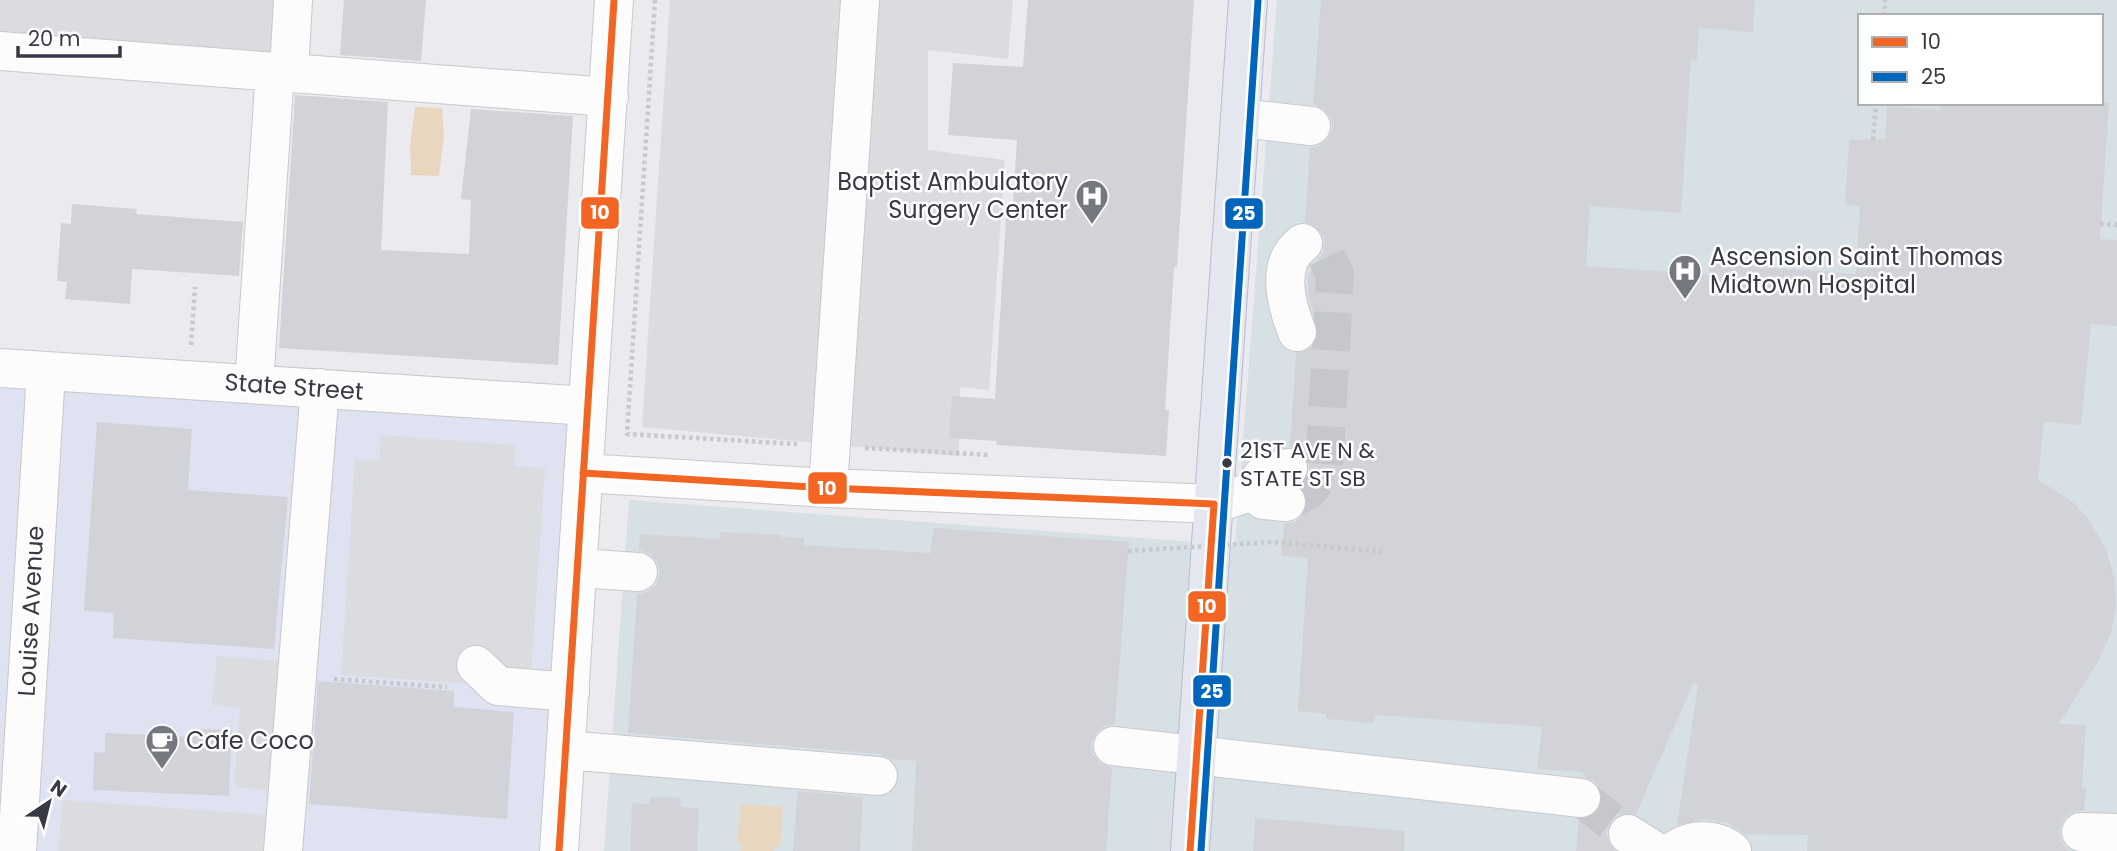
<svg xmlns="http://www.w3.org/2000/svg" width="2117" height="851" viewBox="0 0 2117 851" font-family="Poppins,sans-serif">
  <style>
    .commercial { fill: #dee2f1 }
    .medical { fill: #d7e0e5; fill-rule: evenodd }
    .parking { fill: #dbdce0 }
    .water { fill: #e9d6be }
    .building { fill: #d2d3d9 }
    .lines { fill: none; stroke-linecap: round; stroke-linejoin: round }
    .minor-tunnel { stroke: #c6c7cd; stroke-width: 38; stroke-dasharray: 38 19; stroke-linecap: butt }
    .minor-casing { stroke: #c8c8cd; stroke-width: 40 }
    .major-casing { stroke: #b9bcd0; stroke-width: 40 }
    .path { stroke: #c7c9cd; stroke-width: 4.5; stroke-dasharray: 3.5 3.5; stroke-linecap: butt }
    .minor { stroke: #fcfcfd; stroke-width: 38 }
    .major { stroke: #e4e6f0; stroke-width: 38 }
    .path-bridge { stroke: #c7c9cd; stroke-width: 4.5; stroke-dasharray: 3.5 3.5; stroke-linecap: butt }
    .bus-1-casing { stroke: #fff; stroke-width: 12 }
    .bus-2-casing { stroke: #fff; stroke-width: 12 }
    .bus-1 { stroke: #f26522; stroke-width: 7 }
    .bus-2 { stroke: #0065bd; stroke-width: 7 }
    .bus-dot { fill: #373a44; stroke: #fff; stroke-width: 2.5 }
    .labels { text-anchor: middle; stroke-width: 5; stroke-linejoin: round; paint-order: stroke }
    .bus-label { font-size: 22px; fill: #373a44; stroke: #fff; text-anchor: start }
    .poi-label { font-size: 24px; fill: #373a44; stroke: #fff; text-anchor: start }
    .street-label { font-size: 24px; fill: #373a44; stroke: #fff }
    .line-badge { stroke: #fff; stroke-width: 2.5 }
    .badge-label { font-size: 19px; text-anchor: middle; font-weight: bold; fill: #fff }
  </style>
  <rect width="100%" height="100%" fill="#eaeaef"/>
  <path class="commercial" d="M 0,368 L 588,406 L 559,851 L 0,851 Z"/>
  <path class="medical" d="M 1277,0 L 2117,0 L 2117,851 L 604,851 L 629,500 L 1235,545 ZM 1860,16 L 2101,16 L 2101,103 L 1860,103 Z"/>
  <path class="parking" d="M 0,0 L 294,0 L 290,68 L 0,46 Z
    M 670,0 L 1013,0 L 1008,59 L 928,50 L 928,150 L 1005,160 L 989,390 L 960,387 L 959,456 L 642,427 Z
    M 381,435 L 515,445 L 514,466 L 545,468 L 530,688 L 341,675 L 355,459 L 379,460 Z
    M 217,656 L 290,662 L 279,791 L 234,787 L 240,708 L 212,705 Z
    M 62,800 L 269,815 L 266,851 L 59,851 Z"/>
  <path class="water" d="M 415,107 L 442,108 L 444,135 L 439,176 L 411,175 L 410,145 Z
    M 741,804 L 783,807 L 780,847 L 774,847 L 774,851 L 738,851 L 742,849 L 743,845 L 737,844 Z"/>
  <path class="building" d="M 344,0 L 426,0 L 421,61 L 340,55 Z
    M 1028,0 L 1194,0 L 1177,267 L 1174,267 L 1165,410 L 1169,410 L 1166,456 L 996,445 L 997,441 L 949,438 L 952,396 L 995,399 L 1006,218 L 1012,218 L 1017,140 L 948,135 L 953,63 L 1023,67 Z
    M 1321,0 L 1755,0 L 1753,32 L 1699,28 L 1697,61 L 1691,60 L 1681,213 L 1590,206 L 1586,266 L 1709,275 L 1709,263 L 1856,274 L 1860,206 L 1845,205 L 1849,140 L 1885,139 L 1887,106 L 1940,110 L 1940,103 L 2109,103 L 2100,239 L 2117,240 L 2117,326 L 2091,324 L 2081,425 L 2044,422 L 2038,480 L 2073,502 L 2089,520 L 2105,547 L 2115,581 L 2116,608 L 2111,633 L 2099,660 L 2059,724 L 2086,725 L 2082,788 L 2086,788 L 2084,810 L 2070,813 L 2063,820 L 2059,831 L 2062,843 L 2070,851 L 1807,851 L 1808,835 L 1745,834 L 1727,823 L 1705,819 L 1677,825 L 1698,685 L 1693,684 L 1636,814 L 1618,814 L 1609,823 L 1606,834 L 1615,851 L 1576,851 L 1579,820 L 1589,818 L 1598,811 L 1603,801 L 1601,790 L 1594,781 L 1583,776 L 1584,772 L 1537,769 L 1542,727 L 1375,715 L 1374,723 L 1326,719 L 1326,714 L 1298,711 L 1308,558 L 1281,556 L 1284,524 L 1295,522 L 1303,515 L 1308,503 L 1300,486 L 1309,474 L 1309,461 L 1302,452 L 1290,447 L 1296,353 L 1313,346 L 1319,335 L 1308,293 L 1308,276 L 1324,250 L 1324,238 L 1318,227 L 1305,222 L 1310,148 L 1319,146 L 1328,139 L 1333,128 L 1331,118 L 1324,109 L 1313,104 Z
    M 295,95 L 388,102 L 381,250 L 469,254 L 471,200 L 461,199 L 471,109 L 573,116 L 558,365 L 279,348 Z
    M 72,204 L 137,209 L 136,214 L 243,222 L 239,276 L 132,269 L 130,304 L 65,299 L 67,282 L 57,281 L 61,223 L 71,224 Z
    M 97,422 L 192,429 L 188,490 L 288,497 L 274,649 L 113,638 L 114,613 L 84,611 Z
    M 934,528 L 1129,542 L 1115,724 L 1104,726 L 1096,733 L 1091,744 L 1093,755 L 1100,763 L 1112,768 L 1106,851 L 912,851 L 916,761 L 891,759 L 880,754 L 628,733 L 637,594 L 647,592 L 656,585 L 660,573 L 658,563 L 651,554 L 639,550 L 640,534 L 720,539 L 720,532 L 782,535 L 781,537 L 804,538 L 804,545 L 930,553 Z
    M 318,681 L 454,691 L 454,707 L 514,712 L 507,819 L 309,804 Z
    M 194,729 L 232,730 L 229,796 L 93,790 L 94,752 L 105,753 L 105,733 L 194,737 Z
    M 798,791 L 863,797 L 860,851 L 793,851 Z
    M 650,797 L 681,798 L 680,807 L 699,808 L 697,851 L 630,851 L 632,803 L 649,804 Z
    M 1255,818 L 1405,831 L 1404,851 L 1253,851 Z"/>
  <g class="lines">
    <path class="minor-tunnel" d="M 1286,502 L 1309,490 L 1324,471 L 1335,275 L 1324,251 L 1303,243
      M 1581,798 L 1628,834"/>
    <defs>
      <path id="minor" d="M 0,51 L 609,97
        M 289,72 L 293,0
        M 1240,118 L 1311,126
        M 1297,332 C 1286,304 1275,263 1303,243
        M 0,368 L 588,406
        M 254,384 L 275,71
        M 583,473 L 828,488 L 1214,504 L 1253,491 L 1262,476 L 1288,468
        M 828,488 L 860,0
        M 1253,491 L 1263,500 L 1286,502
        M 578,568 L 638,572
        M 476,665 L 498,686 L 570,692
        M 1113,746 L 1581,798
        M 566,750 L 878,776
        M 2081,832 L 2117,833
        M 1628,834 L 1655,851
        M 17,851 L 46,372
        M 283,851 L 320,388
        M 559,851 L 614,0
        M 1674,851 C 1691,838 1715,838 1732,851"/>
      <path id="major" d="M 1190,851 L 1248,0"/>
    </defs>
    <use href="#minor" class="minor-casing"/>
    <use href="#major" class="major-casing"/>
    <path class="path" d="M 655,0 L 627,434 L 797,444
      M 1884,16 L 1885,0
      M 1873,140 L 1876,103
      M 2100,224 L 2117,225
      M 191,345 L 195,287
      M 865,448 L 989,455
      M 334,679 L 447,687"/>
    <use href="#minor" class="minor"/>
    <use href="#major" class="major"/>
    <path class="path-bridge" d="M 1128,551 L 1273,542 L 1386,552"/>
    <defs>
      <path id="bus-1" d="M 583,473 L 828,488 L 1214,504 L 1190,851
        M 559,851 L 614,0"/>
      <path id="bus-2" d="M 1201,851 L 1258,1"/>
    </defs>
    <use href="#bus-1" class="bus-1-casing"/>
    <use href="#bus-2" class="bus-2-casing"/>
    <use href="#bus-1" class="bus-1"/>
    <use href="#bus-2" class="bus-2"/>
  </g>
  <defs>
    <symbol id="hospital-pin" viewBox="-11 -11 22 30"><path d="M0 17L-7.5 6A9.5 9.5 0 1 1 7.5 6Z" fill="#767880" stroke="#fff"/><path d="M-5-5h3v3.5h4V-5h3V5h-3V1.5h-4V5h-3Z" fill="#fff"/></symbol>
    <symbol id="cafe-pin" viewBox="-11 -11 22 30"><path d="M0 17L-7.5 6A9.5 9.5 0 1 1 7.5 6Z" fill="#767880" stroke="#fff"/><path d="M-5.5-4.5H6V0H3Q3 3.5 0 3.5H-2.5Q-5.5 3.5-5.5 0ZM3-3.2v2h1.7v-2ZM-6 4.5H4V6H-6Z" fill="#fff"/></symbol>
  </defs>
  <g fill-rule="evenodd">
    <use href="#hospital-pin" x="1073" y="177" width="38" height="52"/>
    <use href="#hospital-pin" x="1666" y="252" width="38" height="52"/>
    <use href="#cafe-pin" x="143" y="722" width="38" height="52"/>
  </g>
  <circle class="bus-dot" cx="1227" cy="463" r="6"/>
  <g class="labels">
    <g class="bus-label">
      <text x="1240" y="458">21ST AVE N &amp;<tspan x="1240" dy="28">STATE ST SB</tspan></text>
    </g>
    <g class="poi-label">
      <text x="1068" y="190" text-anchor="end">Baptist Ambulatory<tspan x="1068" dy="28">Surgery Center</tspan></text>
      <text x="1710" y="265">Ascension Saint Thomas<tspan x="1710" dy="28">Midtown Hospital</tspan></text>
      <text x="186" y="749">Cafe Coco</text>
    </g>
    <g class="street-label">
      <text transform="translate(294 387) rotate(4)" y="8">State Street</text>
      <text transform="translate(31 611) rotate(-87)" y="8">Louise Avenue</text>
    </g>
  </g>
  <g class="line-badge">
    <rect x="580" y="196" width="40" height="34" rx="7" fill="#f26522"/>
    <rect x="1224" y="197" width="40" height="33" rx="7" fill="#0065bd"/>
    <rect x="807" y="471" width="41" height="34" rx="7" fill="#f26522"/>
    <rect x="1187" y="590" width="40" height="33" rx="7" fill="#f26522"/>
    <rect x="1192" y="674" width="40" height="34" rx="7" fill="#0065bd"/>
  </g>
  <g class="badge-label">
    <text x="600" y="219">10</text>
    <text x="1244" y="220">25</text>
    <text x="827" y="495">10</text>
    <text x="1207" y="613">10</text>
    <text x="1212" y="698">25</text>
  </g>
  <rect x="1858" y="14" width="245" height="91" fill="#ffffff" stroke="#afb0b4" stroke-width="2"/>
  <rect x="1872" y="37" width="35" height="10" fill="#f26522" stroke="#afb0b4" stroke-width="2"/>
  <text x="1921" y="49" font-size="21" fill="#373a44">10</text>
  <rect x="1872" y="72" width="35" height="10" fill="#0065bd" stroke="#afb0b4" stroke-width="2"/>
  <text x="1921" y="84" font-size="21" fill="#373a44">25</text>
  <g transform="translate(49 802) rotate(35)" stroke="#ffffff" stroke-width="5" paint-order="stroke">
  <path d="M0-5L12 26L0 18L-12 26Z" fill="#373a44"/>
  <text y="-10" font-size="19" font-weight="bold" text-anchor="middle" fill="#373a44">N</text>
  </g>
  <path d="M18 46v10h102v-10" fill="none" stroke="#373a44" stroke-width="3.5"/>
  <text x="28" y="46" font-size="21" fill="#373a44" stroke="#ffffff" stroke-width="5" paint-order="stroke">20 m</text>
</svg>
